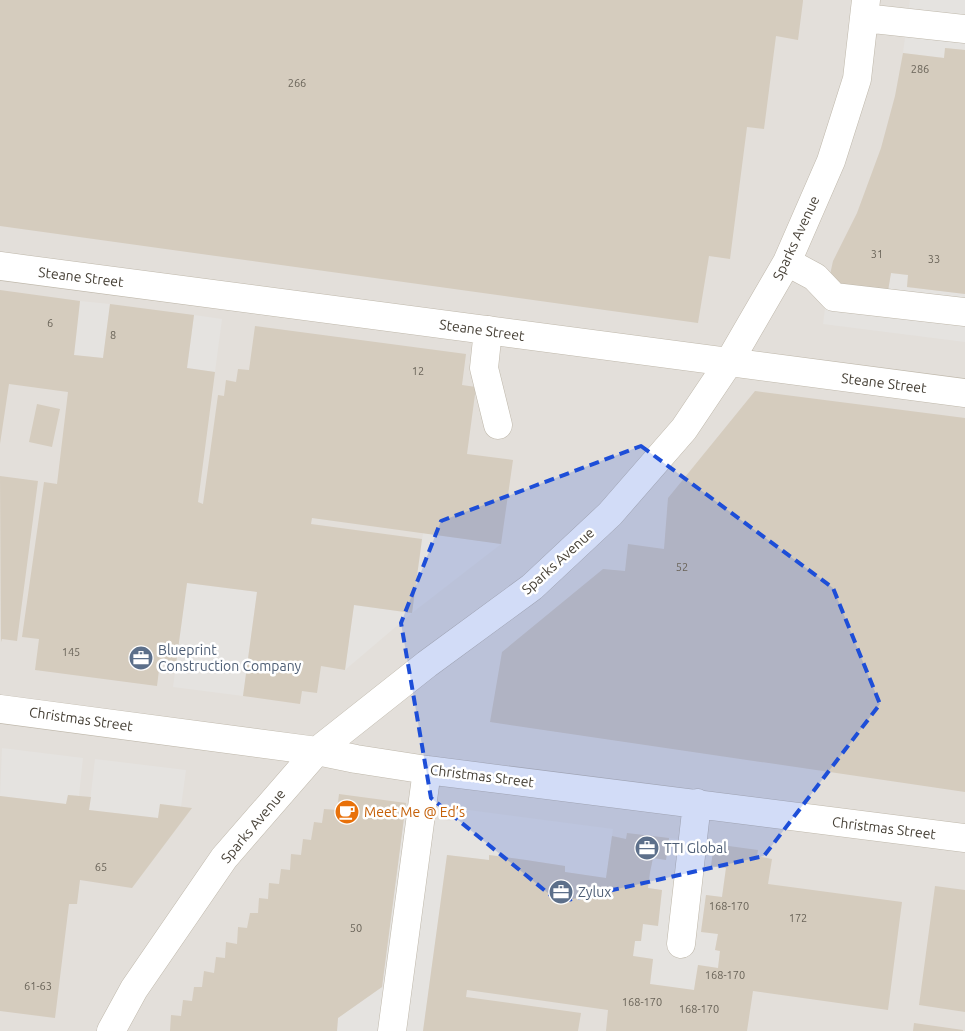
<svg xmlns="http://www.w3.org/2000/svg" width="965" height="1031" viewBox="0 0 965 1031" font-family="Ubuntu,sans-serif">
  <style>
    .industrial { fill: #e3dfda }
    .parking { fill: #e5e3e0 }
    .building { fill: #d5ccbe }
    .lines { fill: none; stroke-linecap: round; stroke-linejoin: round }
    .minor-casing { stroke: #bfb8ab; stroke-width: 29 }
    .minor { stroke: #fff; stroke-width: 28 }
    .marked { fill: #1d4ed8; fill-opacity: 0.2; stroke: #1d4ed8; stroke-width: 4; stroke-dasharray: 10 6; stroke-linejoin: round }
    .labels { text-anchor: middle; stroke-width: 5; stroke-linejoin: round; paint-order: stroke }
    .number-label { font-size: 11px; fill: #6a6459 }
    .street-label { font-size: 14px; fill: #474137; stroke: #fff }
    .service-label { font-size: 14px; fill: #4e5e75; stroke: #fff; text-anchor: start }
    .food-label { font-size: 14px; fill: #c56008; stroke: #fff; text-anchor: start }
  </style>
  <rect width="100%" height="100%" fill="#f4f0e9"/>
  <path class="industrial" d="M 0,0 L 965,0 L 965,1031 L 0,1031 Z"/>
  <path class="parking" d="M 910,0 L 965,0 L 965,50 L 946,48 L 944,58 L 903,53 Z
    M 891,273 L 908,275 L 907,287 L 965,294 L 965,342 L 823,324 L 828,284 L 888,291 Z
    M 80,301 L 110,304 L 103,358 L 74,355 Z
    M 194,315 L 222,319 L 215,372 L 187,368 Z
    M 423,533 L 501,544 L 412,613 L 345,670 L 354,605 L 412,613 Z
    M 187,583 L 257,592 L 243,696 L 173,687 Z
    M 2,748 L 83,758 L 79,796 L 68,795 L 66,804 L 0,796 Z
    M 95,759 L 186,770 L 181,807 L 160,804 L 158,818 L 89,810 Z
    M 453,808 L 613,829 L 606,878 L 565,872 L 565,866 L 526,860 L 490,855 L 489,860 L 447,855 L 423,1031 L 337,1031 L 338,1018 L 382,987 L 404,815 L 451,821 Z
    M 669,838 L 714,844 L 711,866 L 726,868 L 722,897 L 706,895 L 701,931 L 718,934 L 715,950 L 720,951 L 718,968 L 698,965 L 694,990 L 650,984 L 653,959 L 633,956 L 635,941 L 641,941 L 643,924 L 658,925 L 662,890 L 648,888 L 653,858 L 666,859 Z"/>
  <path class="building" d="M 0,0 L 803,0 L 803,1 L 798,40 L 776,36 L 764,129 L 747,127 L 730,259 L 709,256 L 698,323 L 0,226 Z
    M 945,48 L 965,50 L 965,294 L 907,287 L 908,275 L 891,273 L 888,291 L 828,284 L 833,261 L 857,213 L 881,148 L 895,96 L 903,53 L 944,58 Z
    M 0,290 L 80,301 L 74,355 L 103,358 L 110,304 L 194,315 L 187,368 L 215,372 L 198,502 L 203,504 L 218,395 L 224,396 L 226,380 L 236,382 L 238,369 L 249,370 L 255,326 L 466,354 L 462,385 L 476,387 L 467,454 L 513,460 L 501,544 L 312,518 L 311,524 L 422,539 L 412,613 L 354,605 L 345,670 L 321,666 L 317,693 L 302,691 L 300,704 L 243,696 L 257,592 L 187,583 L 176,664 L 160,662 L 157,686 L 35,670 L 39,639 L 22,637 L 44,482 L 57,484 L 68,392 L 9,384 L 0,444 Z
    M 755,391 L 965,418 L 965,792 L 490,722 L 502,652 L 603,569 L 625,571 L 628,544 L 664,549 L 668,498 Z
    M 37,404 L 60,409 L 52,447 L 29,442 Z
    M 0,476 L 38,481 L 17,641 L 2,639 L 1,642 Z
    M 339,794 L 406,803 L 382,987 L 338,1018 L 337,1031 L 170,1031 L 171,1015 L 181,1016 L 183,1000 L 192,1001 L 194,987 L 202,987 L 204,971 L 214,973 L 216,957 L 225,958 L 226,942 L 237,944 L 238,927 L 247,928 L 250,913 L 258,913 L 259,898 L 268,899 L 269,883 L 279,884 L 281,869 L 290,870 L 291,854 L 301,855 L 303,839 L 311,840 L 314,822 L 322,823 L 324,809 L 337,810 Z
    M 68,795 L 91,797 L 89,810 L 158,818 L 160,804 L 192,808 L 132,888 L 80,880 L 77,904 L 69,904 L 55,1018 L 0,1011 L 0,796 L 66,804 Z
    M 627,833 L 669,838 L 666,860 L 653,858 L 650,872 L 648,888 L 662,890 L 658,926 L 643,924 L 641,941 L 635,941 L 633,956 L 653,959 L 650,984 L 694,990 L 698,965 L 718,968 L 720,951 L 715,950 L 718,934 L 701,932 L 706,895 L 722,897 L 726,868 L 711,866 L 714,844 L 758,850 L 757,856 L 772,859 L 768,884 L 902,902 L 888,1010 L 753,991 L 747,1031 L 606,1031 L 608,1010 L 467,990 L 466,997 L 581,1013 L 578,1031 L 423,1031 L 447,855 L 489,860 L 489,855 L 526,860 L 565,866 L 565,872 L 606,878 L 612,836 L 626,839 Z
    M 935,886 L 965,890 L 965,1012 L 919,1005 Z
    M 914,1023 L 963,1030 L 963,1031 L 913,1031 Z"/>
  <g class="lines">
    <defs>
      <path id="minor" d="M 864,18 L 965,29
        M 787,262 L 815,277 L 834,297 L 965,312
        M 0,266 L 965,393
        M 488,330 L 484,368 L 498,425
        M 0,709 L 317,751 L 356,759 L 427,770 L 965,838
        M 681,944 L 697,803
        M 111,1031 L 134,989 L 224,858 L 317,751 L 427,664 L 532,587 L 610,514 L 684,429 L 729,362 L 787,262 L 831,161 L 857,79 L 866,0
        M 392,1031 L 427,770"/>
    </defs>
    <use href="#minor" class="minor-casing"/>
    <use href="#minor" class="minor"/>
  </g>
  <path class="marked" d="M 641,446 L 833,588 L 880,704 L 764,856 L 559,902 L 431,798 L 401,623 L 441,521 Z"/>
  <defs>
    <symbol id="office-disc" viewBox="-11 -11 22 22"><circle r="9.5" fill="#5c6f8a" stroke="#fff"/><path d="M-6-3h4V-5.5h4V-3h4V5H-6ZM-1-4.5V-3h2v-1.5ZM-6 0V1H6V0Z" fill="#fff"/></symbol>
    <symbol id="cafe-disc" viewBox="-11 -11 22 22"><circle r="9.5" fill="#e8710a" stroke="#fff"/><path d="M-5.5-4.5H6V0H3Q3 3.5 0 3.5H-2.5Q-5.5 3.5-5.5 0ZM3-3.2v2h1.7v-2ZM-6 4.5H4V6H-6Z" fill="#fff"/></symbol>
  </defs>
  <g fill-rule="evenodd">
    <use href="#office-disc" x="127" y="644" width="28" height="28"/>
    <use href="#cafe-disc" x="333" y="798" width="28" height="28"/>
    <use href="#office-disc" x="633" y="834" width="28" height="28"/>
    <use href="#office-disc" x="547" y="878" width="28" height="28"/>
  </g>
  <g class="labels">
    <g class="number-label">
      <text x="920" y="73">286</text>
      <text x="297" y="87">266</text>
      <text x="877" y="258">31</text>
      <text x="934" y="263">33</text>
      <text x="50" y="327">6</text>
      <text x="113" y="339">8</text>
      <text x="418" y="375">12</text>
      <text x="682" y="571">52</text>
      <text x="71" y="656">145</text>
      <text x="101" y="871">65</text>
      <text x="729" y="910">168-170</text>
      <text x="798" y="922">172</text>
      <text x="356" y="932">50</text>
      <text x="725" y="979">168-170</text>
      <text x="38" y="990">61-63</text>
      <text x="642" y="1006">168-170</text>
      <text x="699" y="1013">168-170</text>
    </g>
    <g class="street-label">
      <text transform="translate(796 238) rotate(-65)" y="5">Sparks Avenue</text>
      <text transform="translate(81 277) rotate(7)" y="5">Steane Street</text>
      <text transform="translate(482 330) rotate(8)" y="5">Steane Street</text>
      <text transform="translate(884 383) rotate(7)" y="5">Steane Street</text>
      <text transform="translate(558 561) rotate(-42)" y="5">Sparks Avenue</text>
      <text transform="translate(81 719) rotate(8)" y="5">Christmas Street</text>
      <text transform="translate(482 776) rotate(7)" y="5">Christmas Street</text>
      <text transform="translate(253 826) rotate(-50)" y="5">Sparks Avenue</text>
      <text transform="translate(884 828) rotate(7)" y="5">Christmas Street</text>
    </g>
    <g class="service-label">
      <text x="158" y="655">Blueprint<tspan x="158" dy="16">Construction Company</tspan></text>
      <text x="664" y="853">TTI Global</text>
      <text x="578" y="897">Zylux</text>
    </g>
    <g class="food-label">
      <text x="364" y="817">Meet Me @ Ed’s</text>
    </g>
  </g>
</svg>
